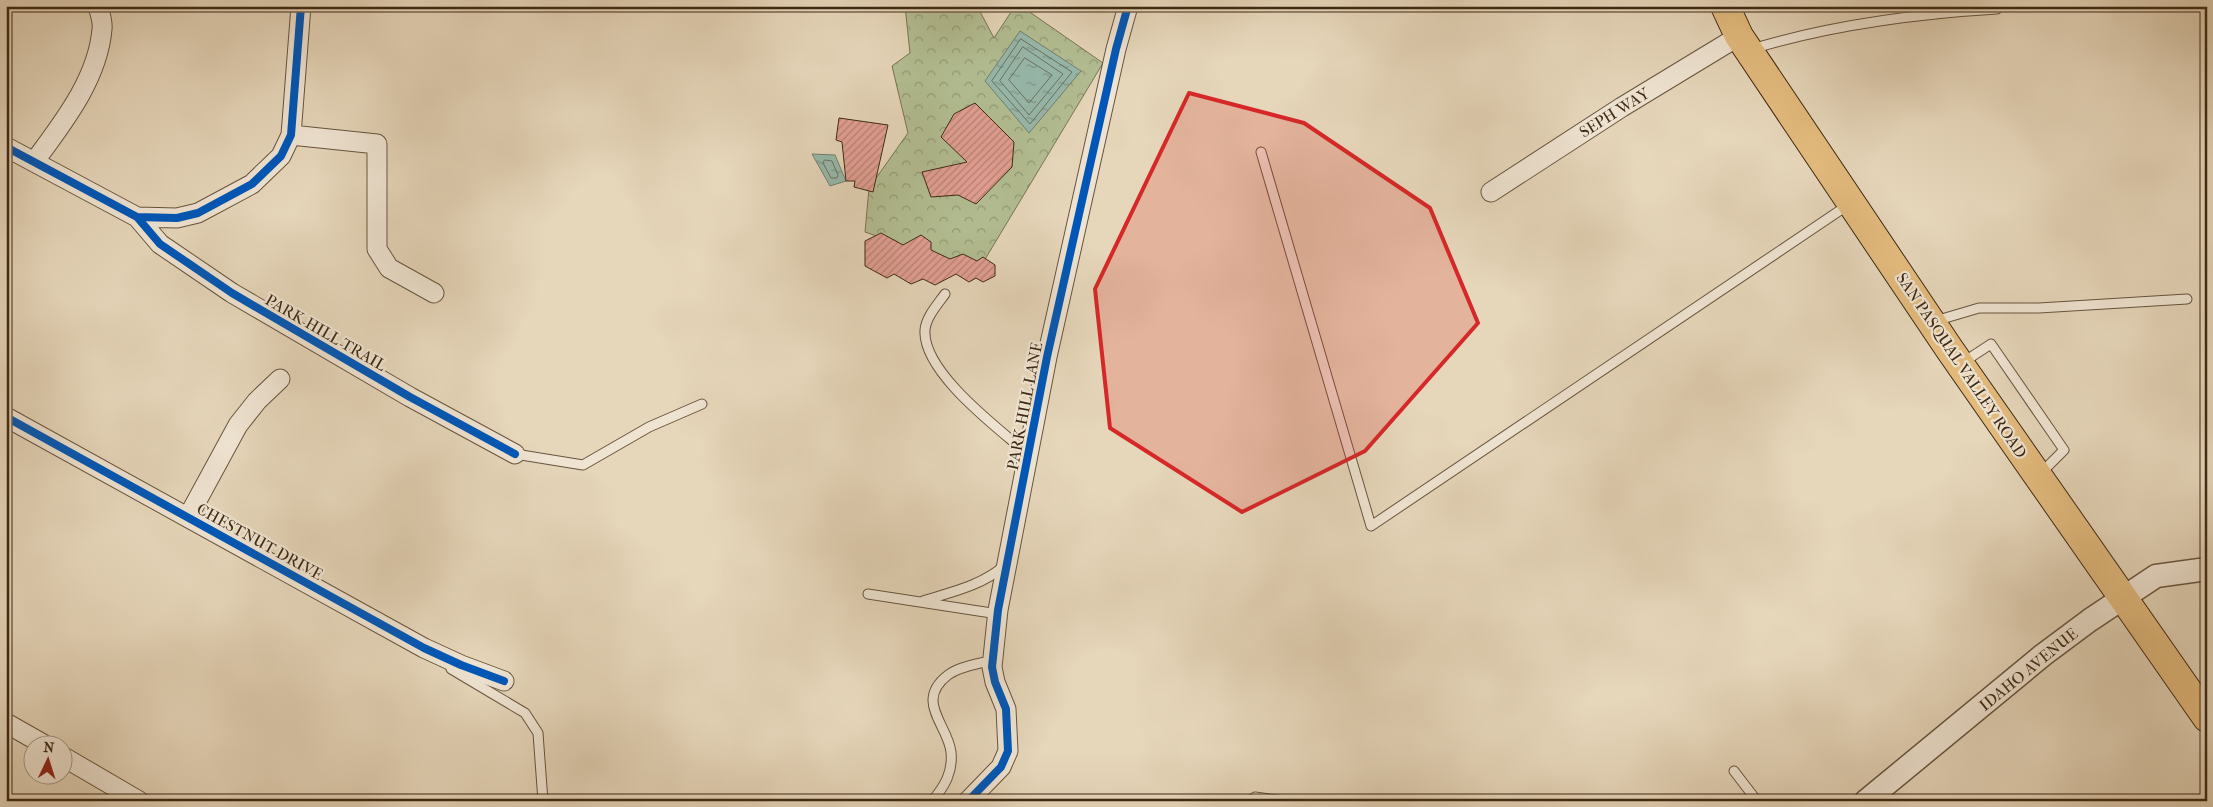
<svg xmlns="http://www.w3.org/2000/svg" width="2213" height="807" viewBox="0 0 2213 807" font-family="'IM FELL French Canon',serif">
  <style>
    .forest { fill: url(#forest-crowns); stroke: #787453 }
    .water { fill: url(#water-ripples); stroke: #737f6f }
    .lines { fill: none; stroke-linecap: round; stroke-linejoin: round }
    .shore { stroke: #6a7160; stroke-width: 1 }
    .building { fill: url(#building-hatch); stroke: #3e2914 }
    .service-casing { stroke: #68543e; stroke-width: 11 }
    .minor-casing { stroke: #68543e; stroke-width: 21 }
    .tertiary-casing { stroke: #68543e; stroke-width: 25 }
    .primary-casing { stroke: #3e2914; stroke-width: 30 }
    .service { stroke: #efe4d2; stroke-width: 9 }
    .minor { stroke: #efe4d2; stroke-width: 19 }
    .tertiary { stroke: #efe4d2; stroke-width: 22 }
    .primary { stroke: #e3bb7d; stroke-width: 28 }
    .cycleway-casing { stroke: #efe4d2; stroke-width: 11 }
    .cycleway { stroke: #0057b8; stroke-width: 8 }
    .marked { fill: #d62828; fill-opacity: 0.2; stroke: #d62828; stroke-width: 4; stroke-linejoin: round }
    .labels { text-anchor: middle; stroke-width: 4.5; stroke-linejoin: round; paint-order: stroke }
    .street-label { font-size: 16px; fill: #3e2914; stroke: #efe4d2 }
  </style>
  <defs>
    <pattern id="forest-crowns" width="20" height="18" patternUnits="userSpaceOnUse" patternTransform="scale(1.25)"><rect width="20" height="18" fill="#b2be92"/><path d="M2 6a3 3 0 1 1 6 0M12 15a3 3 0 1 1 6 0" fill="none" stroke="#929a76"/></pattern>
    <pattern id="water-ripples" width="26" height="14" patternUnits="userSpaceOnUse" patternTransform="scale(1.25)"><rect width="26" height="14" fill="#97b9ac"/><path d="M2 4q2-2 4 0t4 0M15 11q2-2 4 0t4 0" fill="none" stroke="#7d968b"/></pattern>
    <pattern id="building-hatch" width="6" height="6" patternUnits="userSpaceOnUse" patternTransform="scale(1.25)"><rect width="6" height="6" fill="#e3a094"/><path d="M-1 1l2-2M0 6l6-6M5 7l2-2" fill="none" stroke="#b98278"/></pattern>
  </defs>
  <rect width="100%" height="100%" fill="#e6d6ba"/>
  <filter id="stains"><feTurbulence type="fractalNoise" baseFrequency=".004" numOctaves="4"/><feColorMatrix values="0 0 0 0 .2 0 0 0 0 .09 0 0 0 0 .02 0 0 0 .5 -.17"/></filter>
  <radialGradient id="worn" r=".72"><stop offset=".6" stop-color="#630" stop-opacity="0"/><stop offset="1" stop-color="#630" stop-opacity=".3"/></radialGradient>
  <path class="forest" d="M 905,6 L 977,6 L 994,38 L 1015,6 L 1021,6 L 1103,63 L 978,271 L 865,232 L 869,188 L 908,133 L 892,66 L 910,53 Z"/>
  <path class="water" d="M 1020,31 L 1081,71 L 1029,133 L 985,81 Z
    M 812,154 L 835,155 L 846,181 L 830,186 Z"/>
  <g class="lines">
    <path class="shore" d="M 1021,39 L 1072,72 L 1030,124 L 992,81 Z
      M 1023,47 L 1063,74 L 1029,115 L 1000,81 Z
      M 1025,58 L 1052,75 L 1029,103 L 1009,80 Z
      M 825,160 L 832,161 L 838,175 L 837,178 L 831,178 L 823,163 Z"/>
  </g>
  <path class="building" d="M 975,103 L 1014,142 L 1012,167 L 976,204 L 958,195 L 931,197 L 922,172 L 967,162 L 941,137 L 954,114 Z
    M 839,118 L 888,125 L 873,192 L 854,187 L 855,181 L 846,181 L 842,142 L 836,140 Z
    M 881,233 L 903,245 L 921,235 L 931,242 L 931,250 L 950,259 L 963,254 L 977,261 L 983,257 L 995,265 L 995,276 L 983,282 L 976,278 L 969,282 L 956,274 L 935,285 L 923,279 L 911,284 L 894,274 L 887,278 L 865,266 L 865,241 Z"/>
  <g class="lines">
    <defs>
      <path id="service" d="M 1752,49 C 1831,25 1914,14 1997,9
        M 1261,152 L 1371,526 L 1848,205
        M 945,294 C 938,304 926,317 925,330 C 922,372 999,429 1028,454
        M 1935,321 L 1979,308 L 2039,308 L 2187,299
        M 1962,363 L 1991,344 L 2064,450 L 2040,474
        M 515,454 L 583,465 L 649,427 L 702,404
        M 868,594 L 998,614
        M 923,601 C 951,592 981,586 1004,566
        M 451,669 L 525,713 L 538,733 L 543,801
        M 1734,771 L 1757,801
        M 932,801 C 945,786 953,772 951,752 C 948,725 914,701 948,675 C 960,666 979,664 993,660
        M 1249,801 L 1255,797 L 1284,801"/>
      <path id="minor" d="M 291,135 L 377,144 L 377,249 L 389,268 L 434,293
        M 6,147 L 137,217 L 177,218 L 198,213 L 252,184 L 281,156 L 291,135 L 301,6
        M 34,162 C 62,124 98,79 102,29 C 103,22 100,13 98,6
        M 1491,192 L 1622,107 L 1739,36
        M 137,217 L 160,244 L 232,293 L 410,397 L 515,454
        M 6,417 L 424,648 L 461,665 L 504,681
        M 188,517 L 238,425 L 257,401 L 280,379
        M 6,723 L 43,744
        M 62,756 L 139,801
        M 968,801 L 1001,767 L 1008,751 L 1006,709 L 995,682 L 992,667 L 998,610 L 1047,357 L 1116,49 L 1128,6"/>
      <path id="tertiary" d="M 1866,801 L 2043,655 L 2090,620 L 2156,576 L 2207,569"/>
      <path id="primary" d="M 1725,6 L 1739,36 L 1950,350 L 2207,718"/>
    </defs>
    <use href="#service" class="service-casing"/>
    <use href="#minor" class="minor-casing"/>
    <use href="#tertiary" class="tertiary-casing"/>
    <use href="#primary" class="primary-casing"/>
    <use href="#service" class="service"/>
    <use href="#minor" class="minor"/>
    <use href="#tertiary" class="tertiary"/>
    <use href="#primary" class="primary"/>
    <defs>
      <path id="cycleway" d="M 6,147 L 137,217 L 177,218 L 198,213 L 252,184 L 281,156 L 291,135 L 301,6
        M 137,217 L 160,244 L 232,293 L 410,397 L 515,454
        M 6,417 L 424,648 L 461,665 L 504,681
        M 968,801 L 1001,767 L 1008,751 L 1006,709 L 995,682 L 992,667 L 998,610 L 1047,357 L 1116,49 L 1128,6"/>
    </defs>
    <use href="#cycleway" class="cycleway-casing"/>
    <use href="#cycleway" class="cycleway"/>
  </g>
  <path class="marked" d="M 1189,93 L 1304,123 L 1430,208 L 1478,323 L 1365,451 L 1242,512 L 1110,428 L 1095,289 Z"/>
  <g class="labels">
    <g class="street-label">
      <text transform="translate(1614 112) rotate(-32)" y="6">SEPH WAY</text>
      <text transform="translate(326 332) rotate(30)" y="6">PARK HILL TRAIL</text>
      <text transform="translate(1962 365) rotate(56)" y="6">SAN PASQUAL VALLEY ROAD</text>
      <text transform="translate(1024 406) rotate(-79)" y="6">PARK HILL LANE</text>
      <text transform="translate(260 541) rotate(29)" y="6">CHESTNUT DRIVE</text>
      <text transform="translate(2028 669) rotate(-39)" y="6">IDAHO AVENUE</text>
    </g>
  </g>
  <rect width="2213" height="807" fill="none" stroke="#e6d6ba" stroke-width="25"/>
  <rect x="8" y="8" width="2198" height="792" fill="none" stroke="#3e2914" stroke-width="2.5"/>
  <rect x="12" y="12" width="2188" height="782" fill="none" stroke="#3e2914"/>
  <g transform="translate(48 760) rotate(4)"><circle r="24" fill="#efe4d2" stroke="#a89986"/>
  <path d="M0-4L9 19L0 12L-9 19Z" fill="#8f2418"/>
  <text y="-8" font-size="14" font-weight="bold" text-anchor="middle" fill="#3e2914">N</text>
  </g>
  <rect width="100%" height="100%" filter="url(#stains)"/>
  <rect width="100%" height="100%" fill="url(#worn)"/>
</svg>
